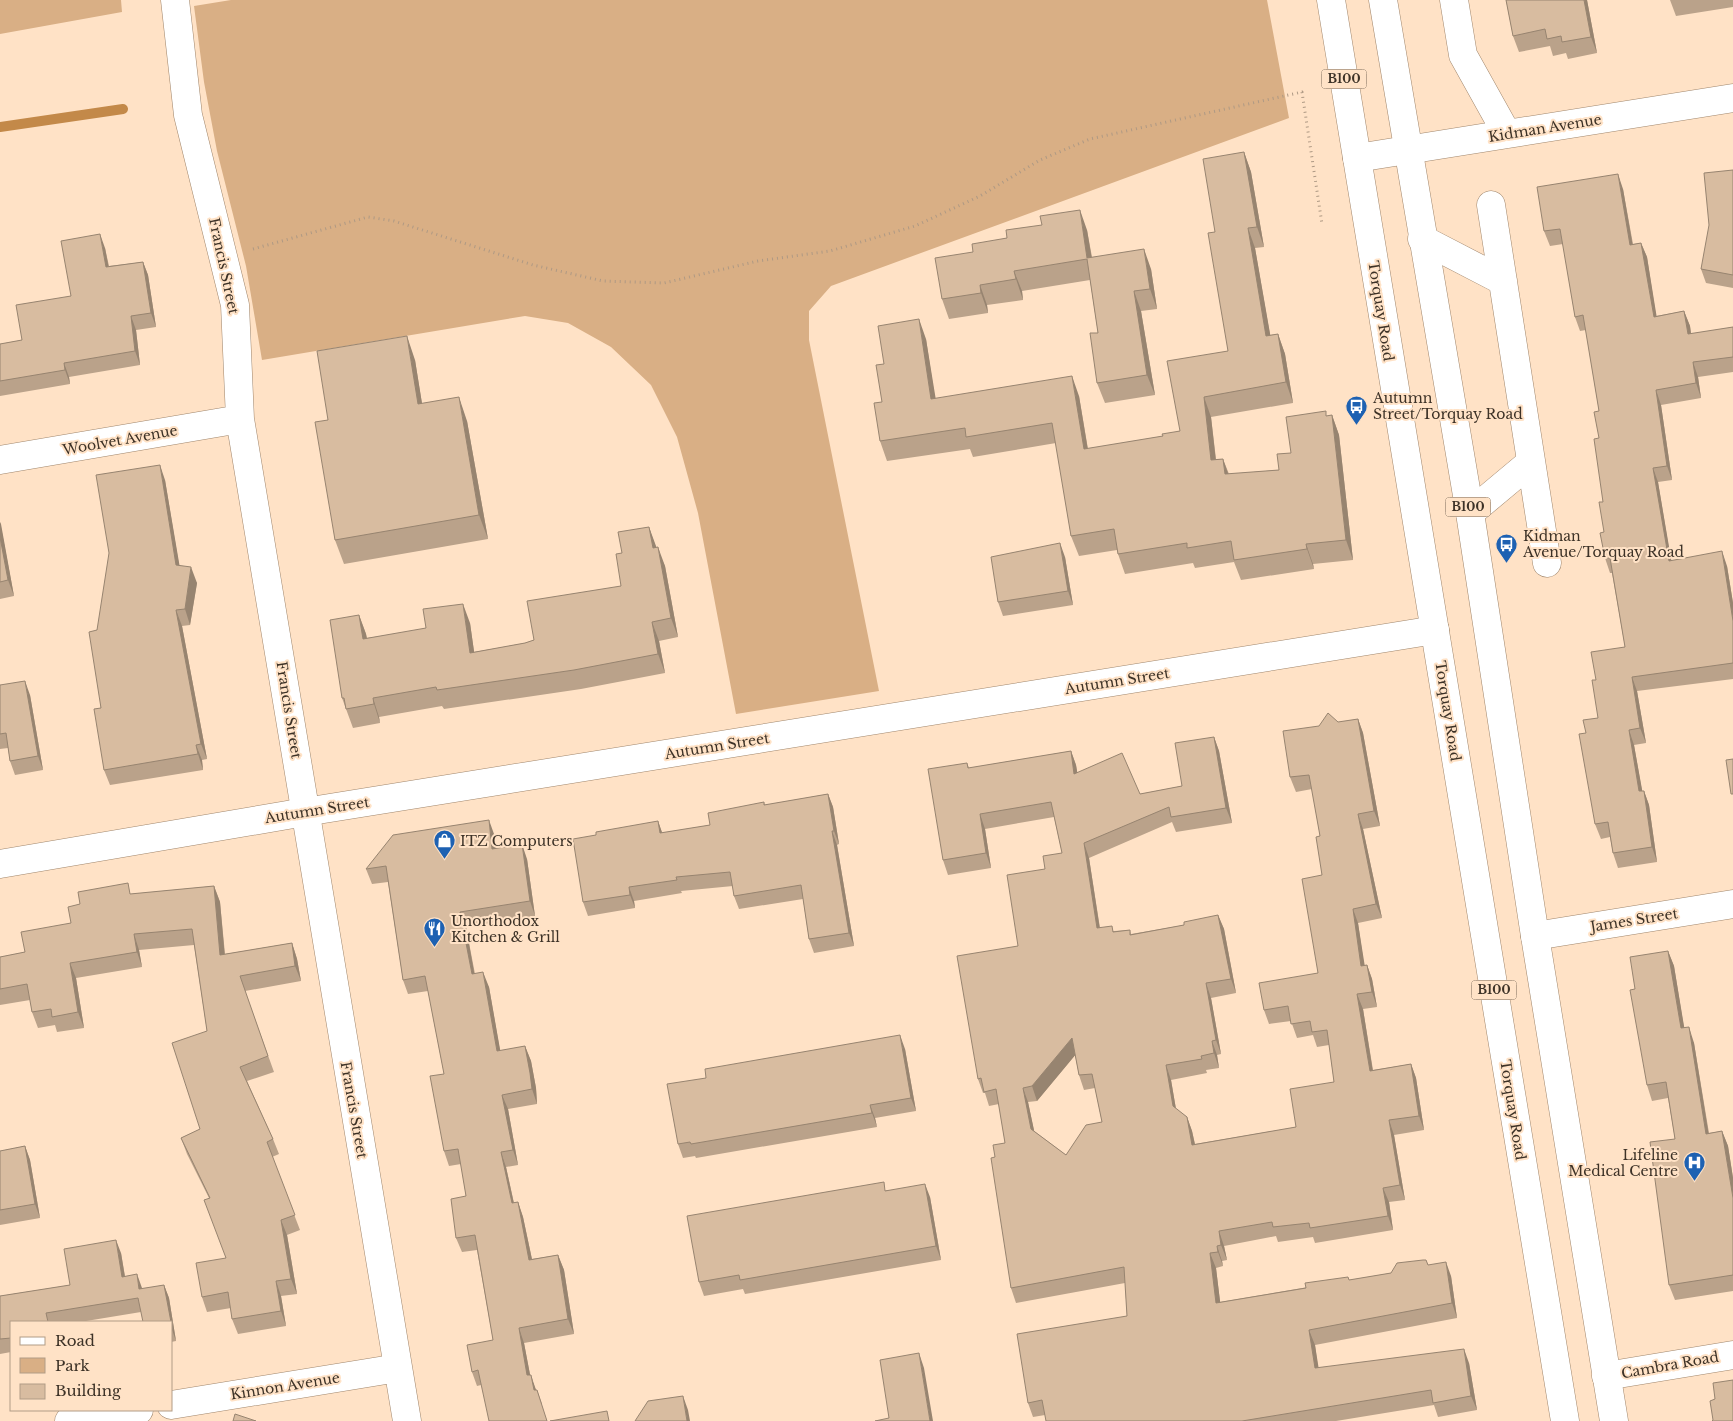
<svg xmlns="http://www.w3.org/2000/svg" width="1733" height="1421" viewBox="0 0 1733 1421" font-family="'Libre Baskerville',serif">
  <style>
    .green { fill: #d9af85 }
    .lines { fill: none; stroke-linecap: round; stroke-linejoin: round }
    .stream { stroke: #c38949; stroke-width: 10 }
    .minor-casing { stroke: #a0866c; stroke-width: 29 }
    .major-casing { stroke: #a0866c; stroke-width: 29 }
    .path { stroke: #ae9984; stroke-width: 3; stroke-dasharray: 1 4; stroke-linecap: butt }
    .minor { stroke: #fff; stroke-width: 28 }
    .major { stroke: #fff; stroke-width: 28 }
    .wall { fill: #baa28a; fill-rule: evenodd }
    .shaded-wall { fill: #978470 }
    .building { fill: #d8bca0; stroke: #978470; fill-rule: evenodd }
    .labels { text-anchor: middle; stroke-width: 4; stroke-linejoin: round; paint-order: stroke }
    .shield { fill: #ffe2c6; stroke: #776757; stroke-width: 1 }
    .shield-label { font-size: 12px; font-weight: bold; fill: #3d3227 }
    .street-label { font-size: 14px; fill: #3d3227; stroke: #ffe2c6 }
    .poi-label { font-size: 14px; fill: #3d3227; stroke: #ffe2c6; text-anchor: start }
  </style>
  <rect width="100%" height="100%" fill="#ffe2c6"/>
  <path class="green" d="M 0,0 L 121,0 L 122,12 L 0,34 Z
    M 231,0 L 1267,0 L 1289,118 L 831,286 L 809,311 L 809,340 L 879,691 L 736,714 L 698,513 L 677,437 L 651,385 L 611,347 L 568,323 L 525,316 L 262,360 L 246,266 L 217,151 L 204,82 L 194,6 Z"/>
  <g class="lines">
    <path class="stream" d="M 0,127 L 123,109"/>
    <defs>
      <path id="minor" d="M 175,0 L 188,115 L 235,305 L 240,419 L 407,1421
        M 1454,0 L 1463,55 L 1507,134
        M 1357,158 L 1733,98
        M 1491,205 L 1547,563
        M 1422,239 L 1503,281
        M 0,460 L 240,419
        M 1470,513 L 1531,462
        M 0,864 L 305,812 L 1435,630
        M 1535,936 L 1733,904
        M 1606,1376 L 1733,1355
        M 171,1405 L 398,1368
        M 69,1421 L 139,1410"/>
      <path id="major" d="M 1331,0 L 1565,1421
        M 1383,0 L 1470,513 L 1535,936 L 1614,1421"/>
    </defs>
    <use href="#minor" class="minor-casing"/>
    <use href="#major" class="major-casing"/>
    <path class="path" d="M 253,249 L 368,217 L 394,221 L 533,265 L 603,281 L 664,283 L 758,261 L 830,251 L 915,226 L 980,196 L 1040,160 L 1090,139 L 1302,92 L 1322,224"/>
    <use href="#minor" class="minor"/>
    <use href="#major" class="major"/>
  </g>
  <path class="wall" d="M 1506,0 L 1587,0 L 1597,53 L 1568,59 L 1566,53 L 1553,56 L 1550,46 L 1519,52 L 1513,36 Z
    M 1670,0 L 1733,0 L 1733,7 L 1676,16 Z
    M 1244,152 L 1251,172 L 1264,247 L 1255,248 L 1270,335 L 1278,334 L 1285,354 L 1293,403 L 1211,417 L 1216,459 L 1223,459 L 1229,474 L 1279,470 L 1291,453 L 1332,415 L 1339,435 L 1353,560 L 1313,564 L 1314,569 L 1241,580 L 1234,562 L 1195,568 L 1193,563 L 1125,574 L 1118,554 L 1117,550 L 1079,556 L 1071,536 L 1056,443 L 973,457 L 970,449 L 887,461 L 880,441 L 884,364 L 926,339 L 935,399 L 1079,396 L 1088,449 L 1163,436 L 1180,431 L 1228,351 L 1215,232 Z
    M 1733,170 L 1733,288 L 1706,283 L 1701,269 Z
    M 1623,189 L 1633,244 L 1641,243 L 1647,257 L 1656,316 L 1684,311 L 1690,326 L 1691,334 L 1733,327 L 1733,372 L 1698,377 L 1701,398 L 1661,405 L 1672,480 L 1658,482 L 1671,561 L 1727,566 L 1733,603 L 1733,679 L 1637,691 L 1646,743 L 1634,745 L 1642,791 L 1644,791 L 1649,805 L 1657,862 L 1618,868 L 1613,853 L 1610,837 L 1601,839 L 1595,824 L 1586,733 L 1598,718 L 1596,680 L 1625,647 L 1612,573 L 1610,573 L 1605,558 L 1603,502 L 1599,438 L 1599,411 L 1586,330 L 1580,331 L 1575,317 L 1563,244 L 1550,246 L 1544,231 Z
    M 1087,230 L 1092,257 L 1151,269 L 1157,309 L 1141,311 L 1155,395 L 1105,403 L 1097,383 L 1098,333 L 1090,280 L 1022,291 L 1023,300 L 987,305 L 988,313 L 949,319 L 942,299 L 973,252 L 1007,238 Z
    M 105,248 L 109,266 L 143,262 L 148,275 L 156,327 L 136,330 L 140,365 L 69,377 L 70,384 L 0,396 L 0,344 L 22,340 L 71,296 Z
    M 415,360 L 422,404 L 467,421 L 488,539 L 344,564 L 335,540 L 328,420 Z
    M 165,480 L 179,565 L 197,583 L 190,625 L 182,626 L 207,759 L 202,760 L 203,770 L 110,785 L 104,770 L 97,630 Z
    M 0,522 L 14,596 L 0,599 Z
    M 649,527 L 656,548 L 665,566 L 678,637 L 659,641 L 665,673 L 581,689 L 444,709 L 442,706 L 379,717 L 380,723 L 353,728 L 342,698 L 359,615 L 366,634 L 367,638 L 470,623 L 474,652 L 525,643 L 534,640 L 621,586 L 622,553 Z
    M 1065,557 L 1073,605 L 1003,616 L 998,602 Z
    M 0,685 L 30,695 L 43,770 L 15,775 L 10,761 L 8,748 L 0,749 Z
    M 1358,719 L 1363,733 L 1380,826 L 1363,829 L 1382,918 L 1358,923 L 1364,965 L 1367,965 L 1372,979 L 1377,1007 L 1363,1009 L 1373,1070 L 1411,1064 L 1416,1078 L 1424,1130 L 1394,1135 L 1405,1200 L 1389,1202 L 1393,1230 L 1315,1243 L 1313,1237 L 1278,1242 L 1276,1236 L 1224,1246 L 1227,1260 L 1222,1261 L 1223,1266 L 1216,1268 L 1220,1302 L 1391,1273 L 1426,1260 L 1428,1265 L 1451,1276 L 1457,1318 L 1315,1345 L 1318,1368 L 1469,1363 L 1477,1410 L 1438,1417 L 1434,1405 L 1336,1421 L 1046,1421 L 1045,1415 L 1033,1417 L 1028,1403 L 1127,1316 L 1125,1283 L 1016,1303 L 1011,1288 L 995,1157 L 1005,1143 L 999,1104 L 989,1106 L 985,1093 L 983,1093 L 978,1079 L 1018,946 L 1045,869 L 1062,853 L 1054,817 L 985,829 L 991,868 L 948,875 L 943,860 L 967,763 L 969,768 L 1071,751 L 1076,765 L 1077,772 L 1140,794 L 1182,786 L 1214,737 L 1219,751 L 1232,823 L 1176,832 L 1172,822 L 1089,858 L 1100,928 L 1114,931 L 1130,930 L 1131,934 L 1184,925 L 1218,915 L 1224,929 L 1236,993 L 1211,998 L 1221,1054 L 1217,1055 L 1219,1068 L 1206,1070 L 1207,1073 L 1171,1080 L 1176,1109 L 1187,1117 L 1192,1131 L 1195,1144 L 1296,1127 L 1334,1082 L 1329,1045 L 1317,1047 L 1313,1035 L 1297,1038 L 1291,1021 L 1269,1024 L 1264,1010 L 1318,973 L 1322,875 L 1320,836 L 1312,789 L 1296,792 L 1290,777 L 1319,726 ZM 1075,1055 L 1079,1075 L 1084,1090 L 1095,1088 L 1102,1122 L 1066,1155 L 1034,1131 L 1028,1102 L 1037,1101 Z
    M 828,794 L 833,807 L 839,844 L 837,845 L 854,946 L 814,953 L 809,939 L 803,899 L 739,909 L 734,896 L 733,886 L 681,891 L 682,893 L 634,901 L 635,908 L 588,916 L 583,902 L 658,821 L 662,833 L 710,825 L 764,802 L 765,805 Z
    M 494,834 L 496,848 L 527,859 L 535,916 L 466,927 L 475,974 L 489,987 L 500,1051 L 525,1046 L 531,1061 L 536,1088 L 537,1104 L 508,1109 L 518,1165 L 506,1167 L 514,1203 L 518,1202 L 523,1217 L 532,1259 L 558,1255 L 564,1270 L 574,1334 L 524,1343 L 530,1375 L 536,1390 L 537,1390 L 542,1404 L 481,1385 L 477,1386 L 472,1372 L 493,1340 L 477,1250 L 462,1252 L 456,1238 L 466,1196 L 461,1164 L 449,1166 L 444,1151 L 444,1074 L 428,991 L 408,994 L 403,980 L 388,882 L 372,884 L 366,869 Z
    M 214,886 L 220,902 L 225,954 L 292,943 L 297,959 L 301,981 L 245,991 L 274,1072 L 247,1081 L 273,1139 L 279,1154 L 272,1157 L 300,1230 L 287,1235 L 297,1294 L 281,1296 L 286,1326 L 238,1334 L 232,1319 L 231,1308 L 207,1312 L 202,1297 L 226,1258 L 209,1198 L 187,1154 L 181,1138 L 200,1129 L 207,1031 L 194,945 L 139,950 L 142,967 L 76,978 L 84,1028 L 57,1032 L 55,1025 L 38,1028 L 32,1012 L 30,1000 L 0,1005 L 0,957 L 25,952 L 71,923 L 132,894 Z
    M 1668,951 L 1674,966 L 1684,1028 L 1694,1043 L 1709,1133 L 1722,1131 L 1728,1146 L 1733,1178 L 1733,1291 L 1675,1300 L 1669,1285 L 1675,1139 L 1668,1098 L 1652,1101 L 1647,1085 Z
    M 905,1049 L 916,1111 L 875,1118 L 877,1127 L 696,1158 L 695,1156 L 683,1158 L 678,1144 Z
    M 25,1146 L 30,1160 L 40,1218 L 0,1225 L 0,1151 Z
    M 887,1190 L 930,1197 L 941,1260 L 745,1294 L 743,1289 L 704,1296 L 699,1282 Z
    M 121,1253 L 125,1276 L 142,1289 L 164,1285 L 169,1298 L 176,1341 L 171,1342 L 171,1322 L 141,1312 L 80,1322 L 11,1322 L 11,1352 L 0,1354 L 0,1296 L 70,1285 Z"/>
  <path class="shaded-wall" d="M 1584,0 L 1587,0 L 1597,53 L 1591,37 Z
    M 1244,152 L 1251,172 L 1264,247 L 1257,227 Z
    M 1618,174 L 1623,189 L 1635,259 L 1630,245 Z
    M 1080,210 L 1087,230 L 1095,278 L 1087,258 Z
    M 1248,228 L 1255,248 L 1274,356 L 1266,336 Z
    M 100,234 L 105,248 L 111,280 L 106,267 Z
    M 1641,243 L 1647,257 L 1659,331 L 1654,317 Z
    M 1144,249 L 1151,269 L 1157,309 L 1150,289 Z
    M 143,262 L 148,275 L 156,327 L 151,313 Z
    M 1014,271 L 1022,291 L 1023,300 L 1016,279 Z
    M 980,285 L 987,305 L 988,313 L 981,293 Z
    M 1134,291 L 1141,311 L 1155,395 L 1147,375 Z
    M 1684,311 L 1690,326 L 1693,349 L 1688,334 Z
    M 131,316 L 136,330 L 140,365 L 135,351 Z
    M 919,319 L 926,339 L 939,419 L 931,399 Z
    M 1278,334 L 1285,354 L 1293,403 L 1286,382 Z
    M 407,336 L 415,360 L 426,428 L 418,404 Z
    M 1693,362 L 1698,377 L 1701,398 L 1696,383 Z
    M 64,363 L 69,377 L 70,384 L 65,370 Z
    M 1072,376 L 1079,396 L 1091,469 L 1084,449 Z
    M 1656,390 L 1661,405 L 1672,480 L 1667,466 Z
    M 459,397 L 467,421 L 488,539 L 479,515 Z
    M 1204,397 L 1211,417 L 1218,480 L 1211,460 Z
    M 1332,415 L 1339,435 L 1353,560 L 1346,540 Z
    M 1223,459 L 1230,479 L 1225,474 Z
    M 160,465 L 165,480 L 182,580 L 176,565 Z
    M 1653,468 L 1658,482 L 1674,576 L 1669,561 Z
    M 0,522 L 1,524 L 14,596 L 8,580 L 0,537 Z
    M 649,527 L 656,546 L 660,567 L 653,548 Z
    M 1060,543 L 1065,557 L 1073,605 L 1068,591 Z
    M 1306,544 L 1313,564 L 1314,569 L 1307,549 Z
    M 658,547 L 665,566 L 678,637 L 671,618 Z
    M 1722,551 L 1727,566 L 1733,603 L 1733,621 Z
    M 191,567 L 197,583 L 190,625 L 185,609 Z
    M 463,604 L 470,623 L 477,672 L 470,653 Z
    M 176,610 L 182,626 L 207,759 L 201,744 Z
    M 359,615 L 366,634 L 370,658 L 363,639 Z
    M 652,622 L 659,641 L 665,673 L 658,654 Z
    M 1632,677 L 1637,691 L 1646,743 L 1640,728 Z
    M 25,681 L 30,695 L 43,770 L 38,756 Z
    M 373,698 L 379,717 L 380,723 L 374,704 Z
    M 1358,719 L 1363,733 L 1380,826 L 1374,811 Z
    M 1629,730 L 1634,745 L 1645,806 L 1639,791 Z
    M 1214,737 L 1219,751 L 1232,823 L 1226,808 Z
    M 196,745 L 202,760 L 203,770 L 198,754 Z
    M 1071,751 L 1076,765 L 1080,788 L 1074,774 Z
    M 1644,791 L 1649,805 L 1657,862 L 1652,847 Z
    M 828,794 L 833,807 L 839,844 L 834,831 Z
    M 980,814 L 985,829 L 991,868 L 986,853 Z
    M 1358,814 L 1363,829 L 1382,918 L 1376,904 Z
    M 489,820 L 494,834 L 498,864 L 492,849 Z
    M 658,821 L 663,835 L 660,833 Z
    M 832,831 L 837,845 L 854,946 L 849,933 Z
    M 1084,843 L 1089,858 L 1102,943 L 1097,928 Z
    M 522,844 L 527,859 L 535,916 L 530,901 Z
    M 214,886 L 220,902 L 226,970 L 220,955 Z
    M 629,887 L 634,901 L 635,908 L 630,895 Z
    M 1353,909 L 1358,923 L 1367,980 L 1361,966 Z
    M 460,912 L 466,927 L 477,989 L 472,974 Z
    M 1218,915 L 1224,929 L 1236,993 L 1231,979 Z
    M 134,934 L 139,950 L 142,967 L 137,952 Z
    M 292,943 L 297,959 L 301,981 L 295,966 Z
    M 1668,951 L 1674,966 L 1687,1044 L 1681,1028 Z
    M 70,963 L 76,978 L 84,1028 L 78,1012 Z
    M 1367,965 L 1372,979 L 1377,1007 L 1372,992 Z
    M 483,972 L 489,987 L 503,1066 L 497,1051 Z
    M 1206,983 L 1211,998 L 1221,1054 L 1216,1040 Z
    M 1357,994 L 1363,1009 L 1375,1085 L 1370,1071 Z
    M 1689,1027 L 1694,1043 L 1711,1149 L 1706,1134 Z
    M 900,1035 L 905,1049 L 916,1111 L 911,1098 Z
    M 1072,1038 L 1077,1053 L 1037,1101 L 1032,1086 Z
    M 1212,1041 L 1217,1055 L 1219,1068 L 1214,1053 Z
    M 525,1046 L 531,1061 L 536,1088 L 537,1104 L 532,1089 Z
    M 1411,1064 L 1416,1078 L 1424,1130 L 1419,1116 Z
    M 1166,1065 L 1171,1080 L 1178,1121 L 1173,1106 Z
    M 1023,1088 L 1028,1102 L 1037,1144 L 1031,1129 Z
    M 502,1095 L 508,1109 L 518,1165 L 513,1150 Z
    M 870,1105 L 875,1118 L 877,1127 L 872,1113 Z
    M 1187,1117 L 1192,1131 L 1198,1159 L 1192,1145 Z
    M 1389,1120 L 1394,1135 L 1405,1200 L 1400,1185 Z
    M 1722,1131 L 1728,1146 L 1733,1178 L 1733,1198 Z
    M 25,1146 L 30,1160 L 40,1218 L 35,1204 Z
    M 501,1152 L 506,1167 L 517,1218 L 512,1203 Z
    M 925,1184 L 930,1197 L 941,1260 L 936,1246 Z
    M 1383,1188 L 1389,1202 L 1393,1230 L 1388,1216 Z
    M 518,1202 L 523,1217 L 535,1274 L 529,1260 Z
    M 281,1220 L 287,1235 L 297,1294 L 291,1279 Z
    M 1219,1231 L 1224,1246 L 1227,1260 L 1221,1245 Z
    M 116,1240 L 121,1253 L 127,1290 L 122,1277 Z
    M 1217,1246 L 1222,1261 L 1223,1266 L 1218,1252 Z
    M 1210,1253 L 1216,1268 L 1222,1317 L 1216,1303 Z
    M 558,1255 L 564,1270 L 574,1334 L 568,1319 Z
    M 1446,1262 L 1451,1276 L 1457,1318 L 1452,1303 Z
    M 137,1274 L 142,1288 L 144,1303 L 139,1289 Z
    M 276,1281 L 281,1296 L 286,1326 L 281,1311 Z
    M 164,1285 L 169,1298 L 176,1341 L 171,1327 L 171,1322 Z
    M 519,1328 L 524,1343 L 533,1390 L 527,1375 Z
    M 1309,1330 L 1315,1345 L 1321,1383 L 1315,1368 Z
    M 1464,1349 L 1469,1363 L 1477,1410 L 1471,1396 Z
    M 919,1353 L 924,1368 L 933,1421 L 930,1421 Z
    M 531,1375 L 536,1390 L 534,1390 Z
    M 683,1396 L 688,1410 L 690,1421 L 687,1421 Z"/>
  <path class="building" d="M 1506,0 L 1584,0 L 1591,37 L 1562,42 L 1561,36 L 1547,39 L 1545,29 L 1513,36 Z
    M 1244,152 L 1257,227 L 1248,228 L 1266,336 L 1278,334 L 1286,382 L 1204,397 L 1211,460 L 1223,459 L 1225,474 L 1279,470 L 1277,454 L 1291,453 L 1286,417 L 1326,411 L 1326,416 L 1332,415 L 1346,540 L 1306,544 L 1307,549 L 1234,560 L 1231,541 L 1187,548 L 1187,543 L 1118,554 L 1114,529 L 1071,536 L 1052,423 L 966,437 L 965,428 L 880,441 L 874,403 L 882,402 L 876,365 L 884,364 L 878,326 L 919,319 L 931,399 L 1072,376 L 1084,449 L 1163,436 L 1162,434 L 1180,431 L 1167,361 L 1228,351 L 1208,233 L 1215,232 L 1203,159 Z
    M 1733,170 L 1733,275 L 1701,269 L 1709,225 L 1704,173 Z
    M 1618,174 L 1630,245 L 1641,243 L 1654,317 L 1684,311 L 1688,334 L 1733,327 L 1733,357 L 1693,362 L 1696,383 L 1656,390 L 1667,466 L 1653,468 L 1669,561 L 1722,551 L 1733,621 L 1733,663 L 1632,677 L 1640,728 L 1629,730 L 1639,791 L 1644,791 L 1652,847 L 1613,853 L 1608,822 L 1595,824 L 1579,734 L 1586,733 L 1583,720 L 1598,718 L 1592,680 L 1596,680 L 1591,652 L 1625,647 L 1610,558 L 1605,558 L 1600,533 L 1604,532 L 1599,502 L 1603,502 L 1594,439 L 1599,438 L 1594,412 L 1599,411 L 1583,315 L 1575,317 L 1560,229 L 1544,231 L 1537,187 Z
    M 1080,210 L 1087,258 L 1144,249 L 1150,289 L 1134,291 L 1147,375 L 1097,383 L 1090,333 L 1098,333 L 1087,259 L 1014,271 L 1016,279 L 980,285 L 981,293 L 942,299 L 935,258 L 973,252 L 972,244 L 1007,238 L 1006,230 L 1042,225 L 1040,216 Z
    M 100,234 L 106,267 L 143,262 L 151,313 L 131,316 L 135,351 L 64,363 L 65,370 L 0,381 L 0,344 L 22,340 L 16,305 L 71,296 L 61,241 Z
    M 407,336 L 418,404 L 459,397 L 479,515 L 335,540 L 315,422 L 328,420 L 317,351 Z
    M 160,465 L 176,565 L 191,567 L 185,609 L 176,610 L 201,744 L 196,745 L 198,754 L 104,770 L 94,709 L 101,708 L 89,632 L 97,630 L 109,553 L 96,475 Z
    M 649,527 L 653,548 L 658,547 L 671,618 L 652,622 L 658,654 L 574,670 L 437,690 L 436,687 L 373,698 L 374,704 L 346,709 L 344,698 L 342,698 L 330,620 L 359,615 L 363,639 L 426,628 L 423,609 L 463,604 L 470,653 L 525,643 L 534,640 L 527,601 L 621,586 L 616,554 L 622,553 L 618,532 Z
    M 0,537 L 8,580 L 0,582 Z
    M 1060,543 L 1068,591 L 998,602 L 991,557 Z
    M 25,681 L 38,756 L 10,761 L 6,733 L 0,734 L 0,685 Z
    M 1328,713 L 1338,722 L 1358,719 L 1374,811 L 1358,814 L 1376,904 L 1353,909 L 1361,966 L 1367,965 L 1372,992 L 1357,994 L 1370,1071 L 1411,1064 L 1419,1116 L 1389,1120 L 1400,1185 L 1383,1188 L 1388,1216 L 1310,1228 L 1309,1223 L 1273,1227 L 1272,1222 L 1219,1231 L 1221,1245 L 1217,1246 L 1218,1252 L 1210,1253 L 1216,1303 L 1306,1288 L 1305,1283 L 1348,1277 L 1349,1280 L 1391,1273 L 1397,1263 L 1423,1260 L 1426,1260 L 1428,1265 L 1446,1262 L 1452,1303 L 1309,1330 L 1315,1368 L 1464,1349 L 1471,1396 L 1433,1403 L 1431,1390 L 1242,1421 L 1046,1421 L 1042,1400 L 1028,1403 L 1017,1334 L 1127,1316 L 1124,1267 L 1011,1288 L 991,1158 L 995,1157 L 993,1145 L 1005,1143 L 996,1089 L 984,1092 L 981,1078 L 978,1079 L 957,956 L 1018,946 L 1007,875 L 1045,869 L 1043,856 L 1062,853 L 1051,802 L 980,814 L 986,853 L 943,860 L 928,769 L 967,763 L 968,768 L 1071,751 L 1074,774 L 1122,753 L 1140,794 L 1182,786 L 1175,743 L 1214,737 L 1226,808 L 1171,817 L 1169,807 L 1084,843 L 1097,928 L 1112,926 L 1113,932 L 1130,930 L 1130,935 L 1184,925 L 1184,922 L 1218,915 L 1231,979 L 1206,983 L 1216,1040 L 1212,1041 L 1214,1053 L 1201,1056 L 1202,1059 L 1166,1065 L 1173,1106 L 1187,1117 L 1192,1145 L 1296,1127 L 1290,1089 L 1334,1082 L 1327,1030 L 1312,1032 L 1310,1021 L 1291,1024 L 1288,1006 L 1264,1010 L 1259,983 L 1318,973 L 1302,879 L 1322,875 L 1316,837 L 1320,836 L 1309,775 L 1290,777 L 1283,731 L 1319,726 ZM 1072,1038 L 1079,1075 L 1092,1074 L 1102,1122 L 1086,1125 L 1066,1155 L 1031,1129 L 1023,1088 L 1032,1086 Z
    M 1733,759 L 1733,794 L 1731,794 L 1726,760 Z
    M 828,794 L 834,831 L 832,831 L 849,933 L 809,939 L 801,885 L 734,896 L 730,872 L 676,877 L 677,880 L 629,887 L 630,895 L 583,902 L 573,839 L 596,835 L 596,832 L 658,821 L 660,833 L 710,825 L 708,813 L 764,802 L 764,805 Z
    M 489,820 L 492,849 L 522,844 L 530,901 L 460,912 L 472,974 L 483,972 L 497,1051 L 525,1046 L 530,1073 L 532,1089 L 502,1095 L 513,1150 L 501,1152 L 512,1203 L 518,1202 L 529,1260 L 558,1255 L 568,1319 L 519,1328 L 527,1375 L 531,1375 L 534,1390 L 537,1390 L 547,1421 L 489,1421 L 478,1370 L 472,1372 L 467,1345 L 493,1340 L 475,1235 L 456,1238 L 451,1199 L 466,1196 L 458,1149 L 444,1151 L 430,1076 L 444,1074 L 425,976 L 403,980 L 386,866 L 366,869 L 393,835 Z
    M 128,883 L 130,894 L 214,886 L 220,955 L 292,943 L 295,966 L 240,976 L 268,1056 L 240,1067 L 273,1139 L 267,1142 L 295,1215 L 281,1220 L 291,1279 L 276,1281 L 281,1311 L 232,1319 L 228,1292 L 202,1297 L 196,1263 L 226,1258 L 204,1200 L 210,1198 L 181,1138 L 200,1129 L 172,1043 L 207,1031 L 192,929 L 134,934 L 137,952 L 70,963 L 78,1012 L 52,1017 L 51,1009 L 32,1012 L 27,984 L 0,989 L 0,957 L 25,952 L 21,932 L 71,923 L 68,907 L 80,904 L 78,892 Z
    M 1668,951 L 1681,1028 L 1689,1027 L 1706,1134 L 1722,1131 L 1733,1198 L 1733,1275 L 1669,1285 L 1650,1142 L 1675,1139 L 1666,1082 L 1647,1085 L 1630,990 L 1635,989 L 1630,957 Z
    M 900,1035 L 911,1098 L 870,1105 L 872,1113 L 691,1144 L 690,1142 L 678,1144 L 667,1084 L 706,1078 L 705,1069 Z
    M 25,1146 L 35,1204 L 0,1210 L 0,1151 Z
    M 884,1182 L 885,1191 L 925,1184 L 936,1246 L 740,1280 L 739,1275 L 699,1282 L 687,1216 Z
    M 116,1240 L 122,1277 L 137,1274 L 139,1289 L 164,1285 L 171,1322 L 143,1322 L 138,1298 L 46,1313 L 48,1322 L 11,1322 L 11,1338 L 0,1339 L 0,1296 L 70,1285 L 64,1249 Z
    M 919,1353 L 930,1421 L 875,1421 L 889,1418 L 880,1360 Z
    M 1733,1380 L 1733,1421 L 1712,1421 L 1713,1420 L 1710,1401 L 1715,1399 L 1713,1383 Z
    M 683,1396 L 687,1421 L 635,1421 L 648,1401 Z
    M 607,1411 L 609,1421 L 550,1421 Z
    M 235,1414 L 256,1421 L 233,1421 Z"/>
  <defs>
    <symbol id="bus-pin" viewBox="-11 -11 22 30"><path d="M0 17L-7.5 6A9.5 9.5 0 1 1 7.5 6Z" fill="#1d61b2" stroke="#ffe2c6"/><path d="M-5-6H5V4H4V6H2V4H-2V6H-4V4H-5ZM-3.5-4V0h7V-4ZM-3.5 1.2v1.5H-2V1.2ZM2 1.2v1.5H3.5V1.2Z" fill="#fff"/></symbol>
    <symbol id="shop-pin" viewBox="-11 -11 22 30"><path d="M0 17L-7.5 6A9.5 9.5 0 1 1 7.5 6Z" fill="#1d61b2" stroke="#ffe2c6"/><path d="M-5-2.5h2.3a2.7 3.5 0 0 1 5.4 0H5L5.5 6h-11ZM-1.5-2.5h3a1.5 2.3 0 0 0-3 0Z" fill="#fff"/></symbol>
    <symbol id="restaurant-pin" viewBox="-11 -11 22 30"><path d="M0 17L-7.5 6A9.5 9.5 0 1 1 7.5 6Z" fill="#1d61b2" stroke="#ffe2c6"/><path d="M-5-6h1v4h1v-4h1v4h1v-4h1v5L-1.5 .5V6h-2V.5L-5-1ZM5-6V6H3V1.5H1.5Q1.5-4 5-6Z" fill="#fff"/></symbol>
    <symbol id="hospital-pin" viewBox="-11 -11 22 30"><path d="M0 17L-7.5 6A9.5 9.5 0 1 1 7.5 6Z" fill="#1d61b2" stroke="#ffe2c6"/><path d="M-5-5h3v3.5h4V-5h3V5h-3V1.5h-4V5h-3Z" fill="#fff"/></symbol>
  </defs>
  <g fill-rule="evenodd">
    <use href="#bus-pin" x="1344" y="394" width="25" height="34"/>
    <use href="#bus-pin" x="1494" y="532" width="25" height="34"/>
    <use href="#shop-pin" x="432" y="828" width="25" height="34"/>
    <use href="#restaurant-pin" x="422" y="916" width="25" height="34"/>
    <use href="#hospital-pin" x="1682" y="1150" width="25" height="34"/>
  </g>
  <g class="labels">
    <g class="shield">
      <rect x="1321.5" y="69.5" width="45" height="19" rx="4"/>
      <rect x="1445.5" y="497.5" width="45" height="19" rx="4"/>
      <rect x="1471.5" y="980.5" width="45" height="19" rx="4"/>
    </g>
    <g class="shield-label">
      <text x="1344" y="83">B100</text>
      <text x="1468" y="511">B100</text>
      <text x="1494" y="994">B100</text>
    </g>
    <g class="street-label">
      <text transform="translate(1545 128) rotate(-9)" y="5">Kidman Avenue</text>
      <text transform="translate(224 266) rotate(78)" y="5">Francis Street</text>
      <text transform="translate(1381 311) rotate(81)" y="5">Torquay Road</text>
      <text transform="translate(120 440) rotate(-10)" y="5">Woolvet Avenue</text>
      <text transform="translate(1117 681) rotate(-9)" y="5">Autumn Street</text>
      <text transform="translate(289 710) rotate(81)" y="5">Francis Street</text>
      <text transform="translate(1448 711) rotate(81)" y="5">Torquay Road</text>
      <text transform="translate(717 746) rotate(-9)" y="5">Autumn Street</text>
      <text transform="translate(317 810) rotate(-9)" y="5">Autumn Street</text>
      <text transform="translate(1634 920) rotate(-9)" y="5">James Street</text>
      <text transform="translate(354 1110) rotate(80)" y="5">Francis Street</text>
      <text transform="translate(1513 1110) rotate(81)" y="5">Torquay Road</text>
      <text transform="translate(1670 1365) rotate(-10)" y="5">Cambra Road</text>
      <text transform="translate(285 1386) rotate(-9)" y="5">Kinnon Avenue</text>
    </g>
    <g class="poi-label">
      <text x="1373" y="403">Autumn<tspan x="1373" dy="16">Street/Torquay Road</tspan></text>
      <text x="1523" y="541">Kidman<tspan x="1523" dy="16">Avenue/Torquay Road</tspan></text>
      <text x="460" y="846">ITZ Computers</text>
      <text x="451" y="926">Unorthodox<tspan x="451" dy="16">Kitchen &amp; Grill</tspan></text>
      <text x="1678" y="1160" text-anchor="end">Lifeline<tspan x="1678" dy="16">Medical Centre</tspan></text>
    </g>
  </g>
  <rect x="10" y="1321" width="162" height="90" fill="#ffe2c6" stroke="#b19c86"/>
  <rect x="20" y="1337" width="25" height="8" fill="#ffffff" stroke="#b19c86"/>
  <text x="55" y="1346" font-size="15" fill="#3d3227">Road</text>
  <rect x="20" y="1358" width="25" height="15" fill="#d9af85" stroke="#b19c86"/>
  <text x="55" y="1371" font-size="15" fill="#3d3227">Park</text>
  <rect x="20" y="1384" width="25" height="15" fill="#d8bca0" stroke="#b19c86"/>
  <text x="55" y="1396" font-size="15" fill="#3d3227">Building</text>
</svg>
